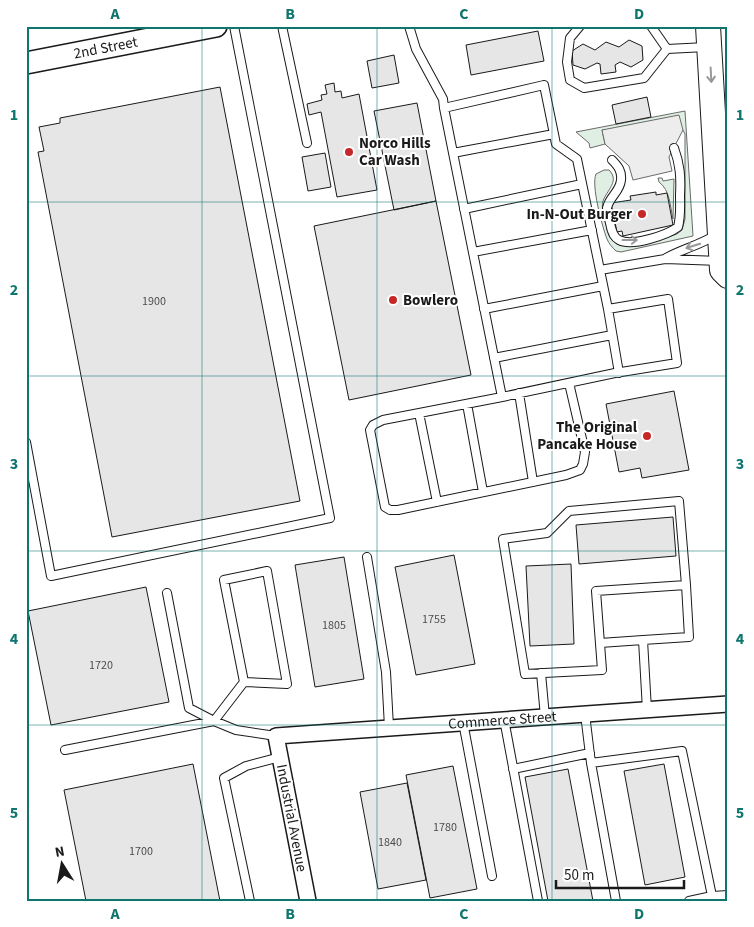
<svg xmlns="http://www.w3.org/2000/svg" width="754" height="927" viewBox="0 0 754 927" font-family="'Source Sans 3',sans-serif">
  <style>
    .green { fill: #e0efe3; stroke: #6a6a6a }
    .parking { fill: #ededed; stroke: #6a6a6a }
    .building { fill: #e6e6e6; stroke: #1a1a1a }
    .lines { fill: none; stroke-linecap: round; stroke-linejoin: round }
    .lane-casing { stroke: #1a1a1a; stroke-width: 10 }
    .street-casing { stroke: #1a1a1a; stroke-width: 18 }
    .secondary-casing { stroke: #1a1a1a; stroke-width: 24 }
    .primary-casing { stroke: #1a1a1a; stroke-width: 26 }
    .lane { stroke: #fff; stroke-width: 8 }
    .street { stroke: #fff; stroke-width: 15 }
    .secondary { stroke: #fff; stroke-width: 21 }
    .primary { stroke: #fff; stroke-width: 24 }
    .oneway { stroke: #989898 }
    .grid { fill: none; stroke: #0f766e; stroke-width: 1; stroke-opacity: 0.55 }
    .poi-dot { fill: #c62828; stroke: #fff; stroke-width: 2 }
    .labels { text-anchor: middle; stroke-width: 4; stroke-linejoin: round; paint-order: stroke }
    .number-label { font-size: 12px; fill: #4d4d4d }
    .street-label { font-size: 15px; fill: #1a1a1a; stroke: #fff }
    .poi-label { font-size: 15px; font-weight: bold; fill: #1a1a1a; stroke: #fff; text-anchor: start }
    .neatline { fill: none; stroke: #0f766e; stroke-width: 2 }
    .grid-label { font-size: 16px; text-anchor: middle; font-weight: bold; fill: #0f766e }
  </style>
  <rect width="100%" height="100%" fill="#fff"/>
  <path class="green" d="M 685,111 L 693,236 L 621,252 L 616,251 C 612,247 609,244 607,239 C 602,226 591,185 596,174 L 604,170 L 609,170 C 620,181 607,190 603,201 C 601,208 604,217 606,224 C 607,230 608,237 613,241 C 626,252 662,239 677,234 L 682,230 L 685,219 L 685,134 L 683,130 L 602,130 L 605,144 L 590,148 L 589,143 L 576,132 Z
    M 658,178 L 662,178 L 663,181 L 674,179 L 673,219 C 670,206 670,190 659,182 Z"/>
  <path class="parking" d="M 679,115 L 683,130 L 669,157 L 672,171 L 633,180 L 629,166 L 605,144 L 602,130 Z"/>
  <path class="building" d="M 538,31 L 544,61 L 471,75 L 466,45 Z
    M 629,40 L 642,46 L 643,60 L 631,67 L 620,62 L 615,65 L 616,72 L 601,74 L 600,64 L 597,63 L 585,69 L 573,65 L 572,51 L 583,44 L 595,50 L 606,42 L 619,47 Z
    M 394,55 L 399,83 L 372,88 L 367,61 Z
    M 334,83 L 335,92 L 341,91 L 342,98 L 359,94 L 377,190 L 337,197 L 321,112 L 309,115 L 307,104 L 322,100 L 321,95 L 327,94 L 325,85 Z
    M 220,87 L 300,501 L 112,537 L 38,152 L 44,151 L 39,127 L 60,123 L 60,118 Z
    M 647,97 L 651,117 L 616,124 L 612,105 Z
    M 417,103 L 436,201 L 394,210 L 374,111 Z
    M 325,153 L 331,187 L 308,191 L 302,157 Z
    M 656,192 L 656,195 L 667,193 L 673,225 L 623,236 L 622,231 L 617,232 L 611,203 L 631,200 L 630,196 Z
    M 436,201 L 471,375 L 349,400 L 314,226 Z
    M 674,391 L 689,470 L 642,478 L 640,468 L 619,472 L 606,404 Z
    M 673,517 L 676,556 L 579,564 L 576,525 Z
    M 454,555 L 475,664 L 416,675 L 395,567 Z
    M 344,557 L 364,679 L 315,687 L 295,565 Z
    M 571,564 L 574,644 L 530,646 L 526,566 Z
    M 146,587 L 169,702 L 51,725 L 28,611 Z
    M 193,764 L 220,901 L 86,901 L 64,790 Z
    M 664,764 L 685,877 L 645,885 L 624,771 Z
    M 453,766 L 477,889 L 430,898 L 406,775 Z
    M 568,769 L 593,901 L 548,901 L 525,777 Z
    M 407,783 L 426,880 L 378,889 L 360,792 Z"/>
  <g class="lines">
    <defs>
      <path id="lane" d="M 282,26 L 307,143
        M 409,26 L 416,49 L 443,99 L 444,108 L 502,397 L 615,373 L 677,363 L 668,299 L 608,309 L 577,159 L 556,144 L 544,85 L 444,108
        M 580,26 L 570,38 L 567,62 L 570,80 L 584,88 L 644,78 L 667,49 L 706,47
        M 651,26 L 667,49
        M 453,153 L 554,134
        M 612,160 C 618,166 622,171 621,180 C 620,192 609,197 607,208 C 607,212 609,219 610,223 C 611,229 613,237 619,240 C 632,247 667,235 678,227 C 681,216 680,206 680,195 C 681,177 680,164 674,148
        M 464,209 L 582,184
        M 473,252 L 592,230
        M 666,258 C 682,249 700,245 716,235
        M 600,270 L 665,259 L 720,261
        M 484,309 L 603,286
        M 608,309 L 619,373
        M 494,358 L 612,335
        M 519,393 L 533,482
        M 502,397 L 383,420 L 373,425 L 370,430 L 385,507 L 390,510 L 398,510 L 566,475 L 580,470 L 583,464 L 585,452 L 569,383
        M 467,404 L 483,492
        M 419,413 L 437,502
        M 26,442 L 51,576 L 330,518 L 234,26
        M 367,557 L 386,672 L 389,727
        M 167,593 L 189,708 L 214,721 L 236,730 L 276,736
        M 600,643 L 643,640
        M 541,673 L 545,717
        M 647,710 L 643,640 L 689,637 L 686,585 L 596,591 L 602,670 L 525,674 L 503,539 L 547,533 L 569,511 L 679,501 L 686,585
        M 585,714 L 591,763 L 682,751 L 712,896 L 728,895
        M 504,719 L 538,901
        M 463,722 L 492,876
        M 65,750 L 214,721 L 244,682 L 224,580 L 267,571 L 287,684 L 244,682
        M 591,763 L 616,901
        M 513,769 L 590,753
        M 250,901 L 224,778 L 246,766 L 280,757
        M 689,901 L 712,896 L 713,899"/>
      <g id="street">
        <path id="s1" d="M 308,901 L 276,736 L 728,704"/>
      </g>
      <g id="secondary">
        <path id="s2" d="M 26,63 L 216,26"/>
      </g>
      <path id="primary" d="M 708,26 L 722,270 L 728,276"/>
    </defs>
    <use href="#lane" class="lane-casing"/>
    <use href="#street" class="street-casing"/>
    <use href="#secondary" class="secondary-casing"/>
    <use href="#primary" class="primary-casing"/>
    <use href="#lane" class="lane"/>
    <use href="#street" class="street"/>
    <use href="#secondary" class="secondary"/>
    <use href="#primary" class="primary"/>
  </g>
  <defs><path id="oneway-shaft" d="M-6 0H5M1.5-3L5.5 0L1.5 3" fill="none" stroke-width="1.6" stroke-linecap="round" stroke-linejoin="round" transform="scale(1.25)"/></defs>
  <g class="oneway">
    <use href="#oneway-shaft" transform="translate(711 75) rotate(87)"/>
    <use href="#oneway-shaft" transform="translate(630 240)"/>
    <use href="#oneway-shaft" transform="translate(693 246) rotate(163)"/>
  </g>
  <path class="grid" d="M 202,26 L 202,901M 377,26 L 377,901M 552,26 L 552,901M 26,202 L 728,202M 26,376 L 728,376M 26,551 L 728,551M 26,725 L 728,725"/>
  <g class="poi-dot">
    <circle cx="349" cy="152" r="5"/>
    <circle cx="642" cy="214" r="5"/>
    <circle cx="393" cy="300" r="5"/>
    <circle cx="647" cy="436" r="5"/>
  </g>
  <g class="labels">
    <g class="number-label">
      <text x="154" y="305">1900</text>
      <text x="434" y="623">1755</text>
      <text x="334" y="629">1805</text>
      <text x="101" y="669">1720</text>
      <text x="445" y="831">1780</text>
      <text x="390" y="846">1840</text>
      <text x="141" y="855">1700</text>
    </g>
    <g class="street-label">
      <text dy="5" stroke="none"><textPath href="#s2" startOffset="81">2nd Street</textPath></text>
      <text dy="5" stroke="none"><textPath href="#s1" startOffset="395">Commerce Street</textPath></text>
      <text transform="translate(292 818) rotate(79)" y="5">Industrial Avenue</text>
    </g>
    <g class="poi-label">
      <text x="359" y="148">Norco Hills<tspan x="359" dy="17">Car Wash</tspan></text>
      <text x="632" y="219" text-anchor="end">In-N-Out Burger</text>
      <text x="403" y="305">Bowlero</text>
      <text x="637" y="432" text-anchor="end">The Original<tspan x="637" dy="17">Pancake House</tspan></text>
    </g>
  </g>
  <rect width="754" height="927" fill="none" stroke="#ffffff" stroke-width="55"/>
  <g transform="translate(62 864) rotate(349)" stroke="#ffffff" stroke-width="4" paint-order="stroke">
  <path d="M0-4L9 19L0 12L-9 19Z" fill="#1a1a1a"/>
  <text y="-8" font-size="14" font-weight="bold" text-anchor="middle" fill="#1a1a1a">N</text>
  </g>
  <path d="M556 880v8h128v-8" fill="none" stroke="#1a1a1a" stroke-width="2.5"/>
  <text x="564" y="880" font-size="15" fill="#1a1a1a" stroke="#ffffff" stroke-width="4" paint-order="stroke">50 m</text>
  <rect x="28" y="28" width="698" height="872" class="neatline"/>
  <g class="grid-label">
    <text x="115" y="19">A</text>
    <text x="290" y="19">B</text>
    <text x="464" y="19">C</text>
    <text x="639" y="19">D</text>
    <text x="14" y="120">1</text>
    <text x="740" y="120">1</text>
    <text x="14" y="295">2</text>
    <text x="740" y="295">2</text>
    <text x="14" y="469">3</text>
    <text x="740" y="469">3</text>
    <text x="14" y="644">4</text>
    <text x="740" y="644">4</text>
    <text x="14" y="818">5</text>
    <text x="740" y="818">5</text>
    <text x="115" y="919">A</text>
    <text x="290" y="919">B</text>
    <text x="464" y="919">C</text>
    <text x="639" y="919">D</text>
  </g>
</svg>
